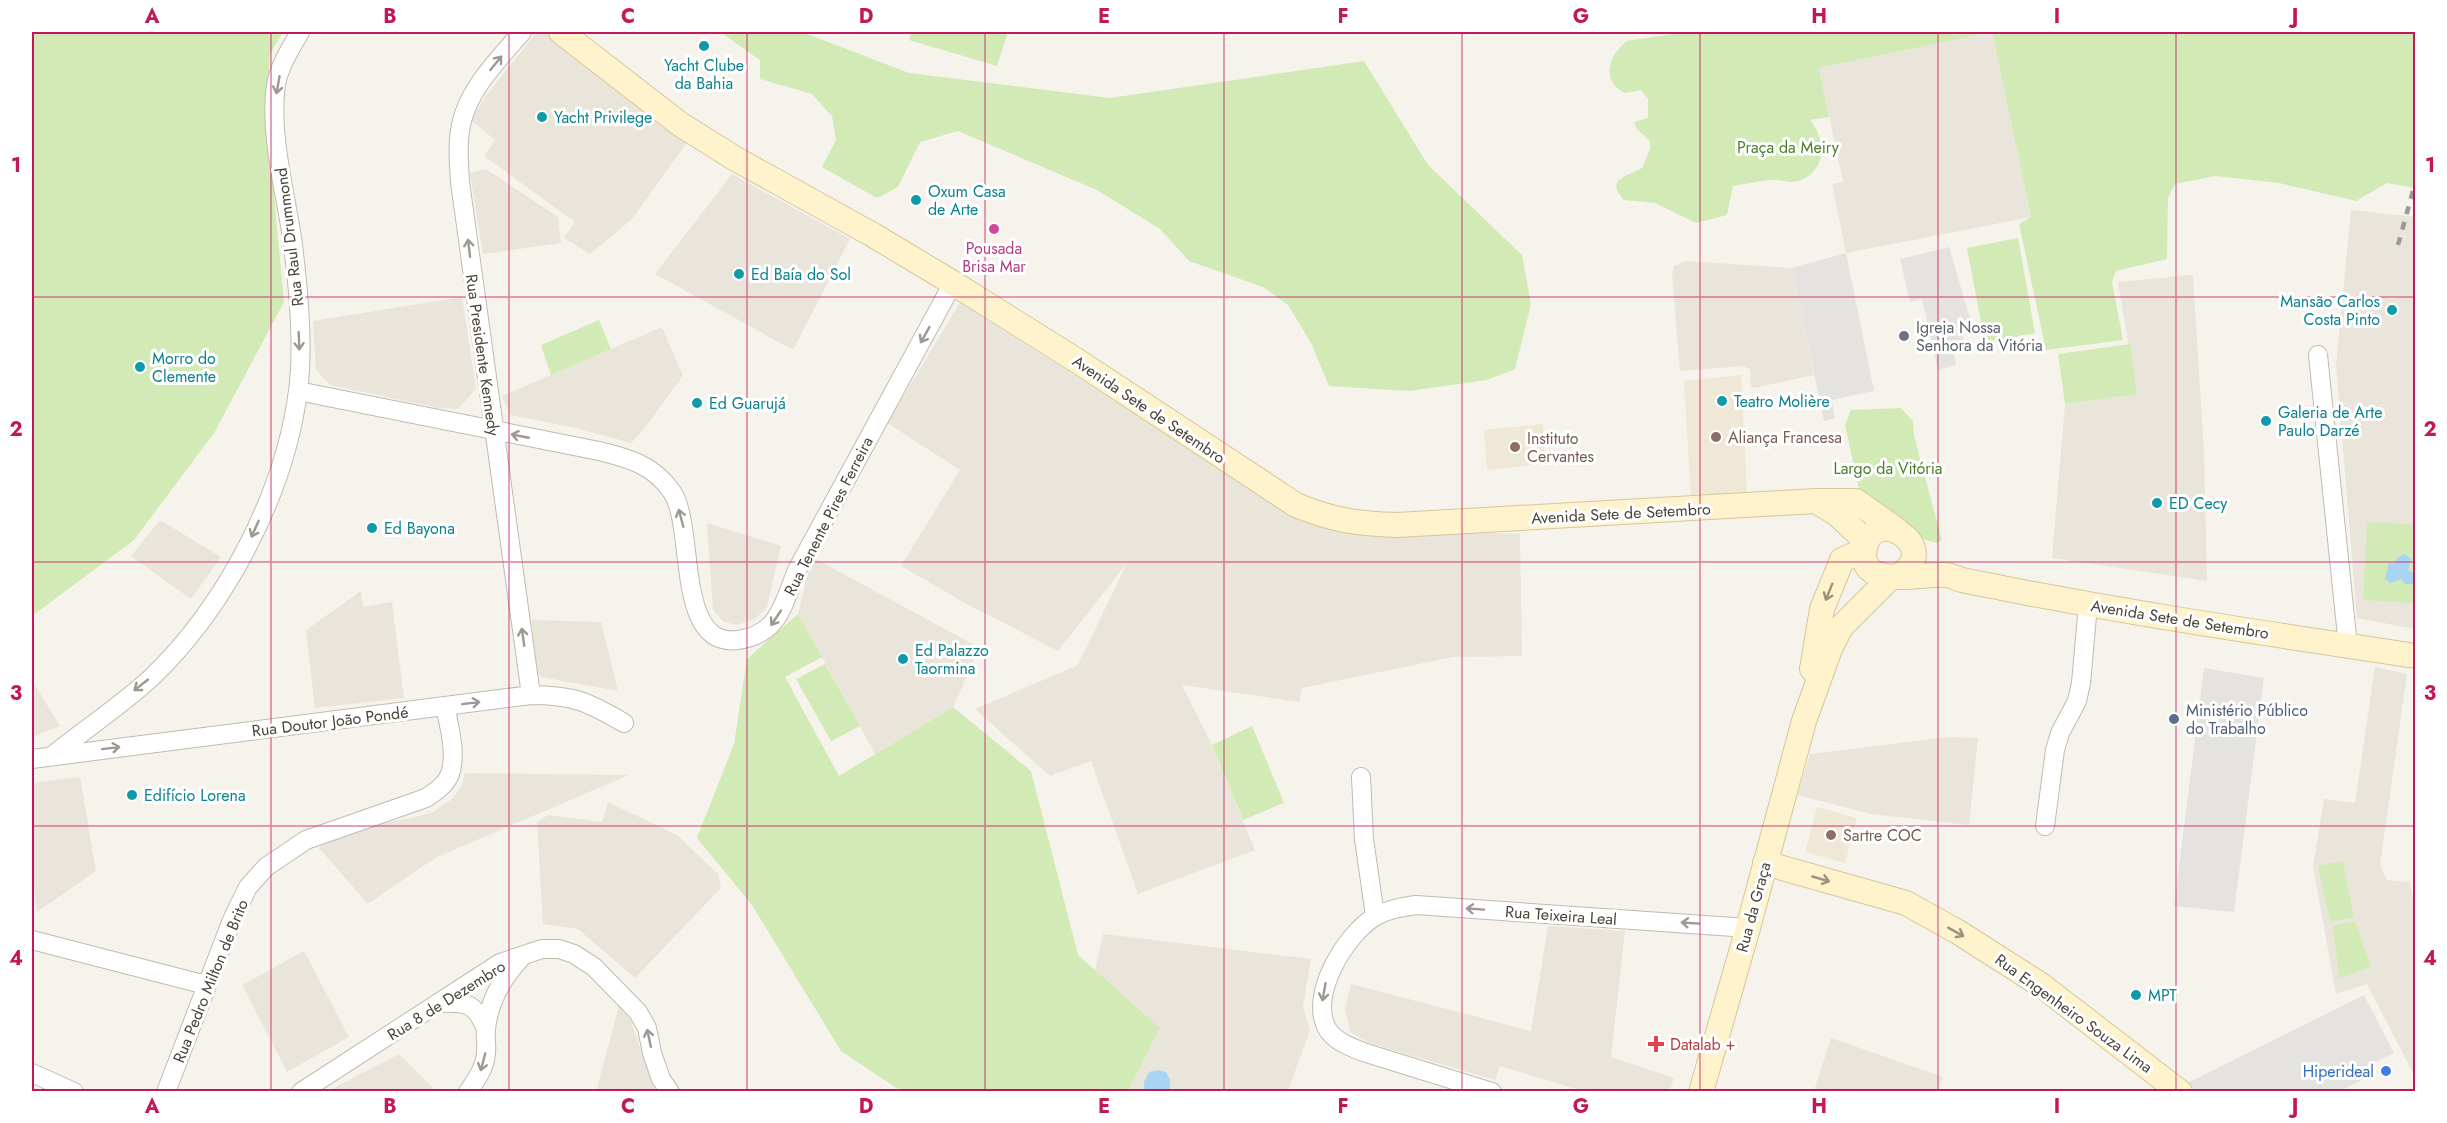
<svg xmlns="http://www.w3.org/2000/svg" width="2447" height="1123" viewBox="0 0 2447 1123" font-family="Jost,sans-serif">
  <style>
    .residential { fill: #eae5da }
    .education { fill: #efe8d6 }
    .green { fill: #d2eab5 }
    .parking { fill: #e5e3e0 }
    .water { fill: #a9d4f2 }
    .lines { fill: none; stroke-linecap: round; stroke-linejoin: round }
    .street-casing { stroke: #c2bbae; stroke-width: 20 }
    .secondary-casing { stroke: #d6c79b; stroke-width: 26 }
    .street { stroke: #fff; stroke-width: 18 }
    .secondary { stroke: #fff3cd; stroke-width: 24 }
    .rail { stroke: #9a9a9a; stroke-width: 4.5; stroke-dasharray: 8 8; stroke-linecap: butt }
    .oneway { stroke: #9c9892 }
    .oneway2 { stroke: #9c937c }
    .grid { fill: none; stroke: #c2185b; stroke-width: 1.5; stroke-opacity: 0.55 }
    .culture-dot { fill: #0f9aa8; stroke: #fff; stroke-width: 2 }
    .hotel-dot { fill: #d1479c; stroke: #fff; stroke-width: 2 }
    .worship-dot { fill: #6b7280; stroke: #fff; stroke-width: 2 }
    .education-dot { fill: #8d6e63; stroke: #fff; stroke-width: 2 }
    .service-dot { fill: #5c6f8a; stroke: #fff; stroke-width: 2 }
    .health-dot { fill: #e0444e; stroke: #fff; stroke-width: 2 }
    .shop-dot { fill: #3f7fe0; stroke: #fff; stroke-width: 2 }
    .labels { text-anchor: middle; stroke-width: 6; stroke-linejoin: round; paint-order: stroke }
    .culture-label { font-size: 16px; fill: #0d838f; stroke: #fff; text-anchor: start }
    .park-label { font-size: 16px; fill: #4a7f2a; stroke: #fff }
    .street-label { font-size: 16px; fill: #4b4439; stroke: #fff }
    .hotel-label { font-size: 16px; fill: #b23c85; stroke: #fff }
    .worship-label { font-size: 16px; fill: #5b616d; stroke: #fff; text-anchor: start }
    .education-label { font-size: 16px; fill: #785e54; stroke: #fff; text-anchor: start }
    .service-label { font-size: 16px; fill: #4e5e75; stroke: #fff; text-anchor: start }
    .health-label { font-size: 16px; fill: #be3a42; stroke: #fff; text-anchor: start }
    .shop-label { font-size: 16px; fill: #366cbe; stroke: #fff; text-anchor: end }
    .neatline { fill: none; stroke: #c2185b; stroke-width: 2 }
    .grid-label { font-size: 20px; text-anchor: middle; font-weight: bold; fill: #c2185b }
  </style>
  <rect width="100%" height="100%" fill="#f6f3ec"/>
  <path class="residential" d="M 537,32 L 550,32 L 689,140 L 631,220 L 590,254 L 564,238 L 575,222 L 484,156 L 495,140 L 471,120 L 485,97 Z
    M 1992,32 L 2031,217 L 1846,253 L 1832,184 L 1843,182 L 1819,68 Z
    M 486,169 L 558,217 L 561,243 L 483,254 L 470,173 Z
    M 732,174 L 850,239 L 793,350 L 655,274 Z
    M 2351,210 L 2415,217 L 2415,629 L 2357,618 L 2336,365 Z
    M 1685,261 L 1792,268 L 1814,375 L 1754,388 L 1751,386 L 1750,370 L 1744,366 L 1680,371 L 1672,275 L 1674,266 Z
    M 2193,275 L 2204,453 L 2207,581 L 2052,558 L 2065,404 L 2137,394 L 2118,282 Z
    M 462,297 L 476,389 L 458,409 L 439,408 L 330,385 L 316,370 L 313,321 Z
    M 960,303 L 1182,443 L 1269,500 L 1455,532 L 1520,534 L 1522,656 L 1453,657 L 1302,688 L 1299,702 L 1182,685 L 1209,739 L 1255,850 L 1138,894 L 1091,761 L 1050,776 L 975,709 L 1078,665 L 1127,563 L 1058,651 L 965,603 L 901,566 L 960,470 L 887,423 Z
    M 662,327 L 683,376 L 643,430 L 631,443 L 576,428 L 511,415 L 502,396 Z
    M 160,520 L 221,557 L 191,599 L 131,556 Z
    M 707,523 L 781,546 L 767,607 L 755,619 L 737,625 L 724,622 L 713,610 Z
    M 812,557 L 980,648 L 953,707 L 875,754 L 798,614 Z
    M 361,591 L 363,607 L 392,602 L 404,698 L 315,708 L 306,630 Z
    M 532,620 L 601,622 L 618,691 L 541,677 L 534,667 Z
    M 2375,667 L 2407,674 L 2380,865 L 2387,880 L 2410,882 L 2415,912 L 2415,1077 L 2367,984 L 2336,994 L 2313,866 L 2324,799 L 2355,803 Z
    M 32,680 L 60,726 L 32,737 Z
    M 1947,737 L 1978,738 L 1969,825 L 1871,814 L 1797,795 L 1810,754 Z
    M 465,773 L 629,775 L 435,858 L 368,904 L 319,848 L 327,839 L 356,827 L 412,818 L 433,812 L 452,799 L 461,787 Z
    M 80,777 L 96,871 L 37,912 L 32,873 L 32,783 Z
    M 608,802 L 677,835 L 718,874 L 721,888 L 635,978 L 578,929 L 543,924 L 537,822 L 548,815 L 602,822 Z
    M 1548,926 L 1625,931 L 1611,1057 L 1674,1078 L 1669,1091 L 1583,1091 L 1500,1066 L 1495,1080 L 1369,1043 L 1350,1032 L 1345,1009 L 1351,984 L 1531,1031 Z
    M 1103,934 L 1311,959 L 1303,1007 L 1310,1030 L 1288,1091 L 1128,1091 L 1160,1028 L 1095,971 Z
    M 304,951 L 349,1037 L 287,1072 L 242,985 Z
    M 619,1006 L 631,1021 L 655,1091 L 596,1092 Z
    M 1831,1038 L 1943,1077 L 1938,1091 L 1814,1091 Z
    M 399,1054 L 436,1091 L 328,1091 Z"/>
  <path class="education" d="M 1741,375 L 1747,493 L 1691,497 L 1684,381 Z
    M 1543,424 L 1544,464 L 1487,470 L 1484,430 Z
    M 1817,807 L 1857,818 L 1845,863 L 1805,852 Z"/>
  <path class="green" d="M 32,32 L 283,32 L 270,54 L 266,110 L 284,302 L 214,433 L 134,540 L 32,616 Z
    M 720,32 L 802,32 L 909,73 L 1110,98 L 1364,61 L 1428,165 L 1522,255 L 1531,304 L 1515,369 L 1487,380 L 1409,391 L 1329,386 L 1311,343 L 1288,305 L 1263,287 L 1189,261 L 1160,229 L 1097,190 L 998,148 L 958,131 L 920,142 L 898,187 L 877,198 L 822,167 L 836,140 L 832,116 L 812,94 L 760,79 L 760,60 Z
    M 911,32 L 1008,32 L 997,66 L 909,40 Z
    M 1686,32 L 2415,32 L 2415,188 L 2387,183 L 2356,201 L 2279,183 L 2215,176 L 2175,184 L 2168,198 L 2167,259 L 2116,271 L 2112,282 L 2123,340 L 2046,350 L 2019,224 L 2031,217 L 1992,32 L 1819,68 L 1829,117 L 1810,120 C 1826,139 1828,171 1798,181 C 1788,184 1780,179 1770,180 C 1758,181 1745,184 1733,186 L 1727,215 L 1696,223 L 1655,203 L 1624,200 C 1604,179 1628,176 1642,168 L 1650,149 L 1650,141 L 1637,129 L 1634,122 L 1648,118 L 1648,99 L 1641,90 L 1625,93 C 1600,81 1609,54 1627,41 Z
    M 2018,238 L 2035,333 L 1985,343 L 1967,248 Z
    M 599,320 L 611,349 L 551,375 L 541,345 Z
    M 2130,344 L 2137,394 L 2065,404 L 2058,354 Z
    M 1901,408 L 1913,421 L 1914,436 L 1942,540 L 1937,543 L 1925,540 L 1860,493 L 1845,425 L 1851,410 Z
    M 2367,522 L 2415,525 L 2415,603 L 2363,600 Z
    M 798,614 L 822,657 L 785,677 L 839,776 L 953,707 L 1031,771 L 1078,955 L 1160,1028 L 1128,1091 L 901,1091 L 841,1051 L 752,905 L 697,838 L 734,744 L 747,659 Z
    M 825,664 L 860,726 L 831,741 L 796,679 Z
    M 1252,726 L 1284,803 L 1243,820 L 1212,745 Z
    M 2343,861 L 2354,917 L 2330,922 L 2318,866 Z
    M 2355,921 L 2371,967 L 2339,978 L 2333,926 Z"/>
  <path class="parking" d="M 1949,247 L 1974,332 L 1963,334 L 1966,352 L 1954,354 L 1956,365 L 1938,370 L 1922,299 L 1910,302 L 1900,259 Z
    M 1846,253 L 1874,391 L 1832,400 L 1835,418 L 1824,421 L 1792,268 Z
    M 2204,668 L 2264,678 L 2234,912 L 2174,906 Z
    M 2364,995 L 2394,1053 L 2367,1066 L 2370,1076 L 2340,1091 L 2190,1092 L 2183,1085 Z"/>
  <path class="water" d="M 2404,554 L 2411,559 L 2408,570 L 2415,574 L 2415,584 L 2404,584 L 2402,579 L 2390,583 L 2385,578 L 2389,563 L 2394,564 L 2398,557 Z
    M 1158,1070 L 1166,1072 L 1170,1080 L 1170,1090 L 1169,1091 L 1144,1091 L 1144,1082 L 1149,1072 Z"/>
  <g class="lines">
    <defs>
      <path id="street" d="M 522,32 C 499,59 468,89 461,125 C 457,144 459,163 460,182 L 531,695
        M 2318,355 L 2348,646
        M 298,391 L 599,451 C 628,458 654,465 672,492 C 696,527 674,648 738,640 C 781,634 783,602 798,568 L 953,283
        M 53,755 C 85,729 122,705 152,677 C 226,606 285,493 298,391 C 304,346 298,283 292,238 C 285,191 269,132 276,85 C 279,66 291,48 300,32
        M 32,759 L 531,695 C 574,695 588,702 624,723
        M 1361,777 L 1364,839 L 1375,916
        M 2045,826 L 2055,750 L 2060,733 L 2077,701 L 2081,683 L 2088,605
        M 32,940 L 206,985
        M 439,1003 C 466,1002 475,1002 486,1029
        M 32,1073 L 74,1092
        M 166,1092 L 232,920 L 248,887 L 266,867 L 306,840 L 426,798 C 435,792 446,785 450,774 C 457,754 449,726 445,706
        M 301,1092 L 500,963 L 542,949 L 559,949 L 574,954 L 594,967 L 638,1012 L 647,1028 L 652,1053 L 661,1079 L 670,1092
        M 468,1092 C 476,1080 485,1068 486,1053 C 487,1045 485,1037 486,1029 C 489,1000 502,978 521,958
        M 1492,1092 L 1363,1052 C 1351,1047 1336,1042 1328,1030 C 1307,997 1346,933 1376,916 C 1389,909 1402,907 1416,905 L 1748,928"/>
      <path id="secondary" d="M 561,32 L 680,124 L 734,158 L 873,235 L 953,283 L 1079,362 L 1296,505 C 1332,520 1358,524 1397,525 L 1816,501 L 1856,501 L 1897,530
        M 1816,501 L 1837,514 L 1867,542
        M 1898,576 C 1945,548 1873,503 1865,548 C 1856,591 1922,573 1945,575 C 1950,575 1956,578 1962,580 C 1975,583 1989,585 2002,588 C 2139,615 2277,635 2416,656
        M 1812,669 L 1822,609 L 1842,560 L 1864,550
        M 1765,863 L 1906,903 L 1958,932 L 2041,985 L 2180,1092
        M 1701,1092 L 1748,928 L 1804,721 L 1830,649 L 1841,627 L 1890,578"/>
    </defs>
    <use href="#street" class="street-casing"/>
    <use href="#secondary" class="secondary-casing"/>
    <use href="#street" class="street"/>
    <use href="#secondary" class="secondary"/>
    <path class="rail" d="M 2398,245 L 2416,180"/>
  </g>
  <defs><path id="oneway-shaft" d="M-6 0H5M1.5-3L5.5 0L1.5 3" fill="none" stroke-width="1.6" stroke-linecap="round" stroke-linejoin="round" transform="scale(1.5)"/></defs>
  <g class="oneway">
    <use href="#oneway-shaft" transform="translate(496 63) rotate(-51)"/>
    <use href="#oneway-shaft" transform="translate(278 85) rotate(100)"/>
    <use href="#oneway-shaft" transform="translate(469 248) rotate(-97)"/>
    <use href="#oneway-shaft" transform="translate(925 335) rotate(119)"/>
    <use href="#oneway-shaft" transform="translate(299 341) rotate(88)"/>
    <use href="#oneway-shaft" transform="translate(520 436) rotate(-169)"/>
    <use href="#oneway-shaft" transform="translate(681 518) rotate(-105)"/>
    <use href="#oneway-shaft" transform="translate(255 529) rotate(114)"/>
    <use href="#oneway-shaft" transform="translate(776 618) rotate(124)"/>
    <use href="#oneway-shaft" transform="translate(523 637) rotate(-98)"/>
    <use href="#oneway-shaft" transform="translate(141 685) rotate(142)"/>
    <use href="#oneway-shaft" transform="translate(471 703) rotate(-7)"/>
    <use href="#oneway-shaft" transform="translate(111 748) rotate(-7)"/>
    <use href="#oneway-shaft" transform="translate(1475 909) rotate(-176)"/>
    <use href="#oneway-shaft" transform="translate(1690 923) rotate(-176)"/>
    <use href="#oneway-shaft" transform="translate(1324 992) rotate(100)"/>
    <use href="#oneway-shaft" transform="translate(649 1038) rotate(-102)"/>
    <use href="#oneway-shaft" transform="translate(483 1062) rotate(105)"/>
  </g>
  <g class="oneway2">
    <use href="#oneway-shaft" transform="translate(1829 592) rotate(112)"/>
    <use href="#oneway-shaft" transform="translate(1821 879) rotate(16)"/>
    <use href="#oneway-shaft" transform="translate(1956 932) rotate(29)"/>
  </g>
  <path class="grid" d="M 271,32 L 271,1092M 509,32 L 509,1092M 747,32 L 747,1092M 985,32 L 985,1092M 1224,32 L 1224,1092M 1462,32 L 1462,1092M 1700,32 L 1700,1092M 1938,32 L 1938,1092M 2176,32 L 2176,1092M 32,297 L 2416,297M 32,562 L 2416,562M 32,826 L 2416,826"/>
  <g class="culture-dot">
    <circle cx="704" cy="46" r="6"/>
    <circle cx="542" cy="117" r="6"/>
    <circle cx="916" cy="200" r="6"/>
    <circle cx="739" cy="274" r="6"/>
    <circle cx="2392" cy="310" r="6"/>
    <circle cx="140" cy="367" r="6"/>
    <circle cx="1722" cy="401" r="6"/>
    <circle cx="697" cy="403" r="6"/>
    <circle cx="2266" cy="421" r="6"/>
    <circle cx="2157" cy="503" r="6"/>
    <circle cx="372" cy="528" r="6"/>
    <circle cx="903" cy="659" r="6"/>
    <circle cx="132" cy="795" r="6"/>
    <circle cx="2136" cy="995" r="6"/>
  </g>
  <circle class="hotel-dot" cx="994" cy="229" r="6"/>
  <circle class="worship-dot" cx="1904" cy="336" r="6"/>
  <g class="education-dot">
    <circle cx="1716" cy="437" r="6"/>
    <circle cx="1515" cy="447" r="6"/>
    <circle cx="1831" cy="835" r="6"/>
  </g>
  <circle class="service-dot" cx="2174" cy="719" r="6"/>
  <path class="health-dot" d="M1653 1035h6v6h6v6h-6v6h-6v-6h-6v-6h6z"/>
  <circle class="shop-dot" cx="2386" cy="1071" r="6"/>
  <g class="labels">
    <g class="culture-label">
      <text x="704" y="71" text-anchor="middle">Yacht Clube<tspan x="704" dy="18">da Bahia</tspan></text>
      <text x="554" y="123">Yacht Privilege</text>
      <text x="928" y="197">Oxum Casa<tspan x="928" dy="18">de Arte</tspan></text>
      <text x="751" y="280">Ed Baía do Sol</text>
      <text x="2380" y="307" text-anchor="end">Mansão Carlos<tspan x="2380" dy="18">Costa Pinto</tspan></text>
      <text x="152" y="364">Morro do<tspan x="152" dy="18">Clemente</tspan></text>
      <text x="1734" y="407">Teatro Molière</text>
      <text x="709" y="409">Ed Guarujá</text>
      <text x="2278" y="418">Galeria de Arte<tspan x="2278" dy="18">Paulo Darzé</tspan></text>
      <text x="2169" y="509">ED Cecy</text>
      <text x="384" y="534">Ed Bayona</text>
      <text x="915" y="656">Ed Palazzo<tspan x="915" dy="18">Taormina</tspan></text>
      <text x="144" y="801">Edifício Lorena</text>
      <text x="2148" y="1001">MPT</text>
    </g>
    <g class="park-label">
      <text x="1788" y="153">Praça da Meiry</text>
      <text x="1888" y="474">Largo da Vitória</text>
    </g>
    <g class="street-label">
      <text transform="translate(289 237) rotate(-97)" y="6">Rua Raul Drummond</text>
      <text transform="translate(483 355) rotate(82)" y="6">Rua Presidente Kennedy</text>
      <text transform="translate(1149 409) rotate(34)" y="6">Avenida Sete de Setembro</text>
      <text transform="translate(1621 513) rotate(-3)" y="6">Avenida Sete de Setembro</text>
      <text transform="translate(828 516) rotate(-63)" y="6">Rua Tenente Pires Ferreira</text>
      <text transform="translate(2180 619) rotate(9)" y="6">Avenida Sete de Setembro</text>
      <text transform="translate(330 721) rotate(-7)" y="6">Rua Doutor João Pondé</text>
      <text transform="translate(1753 907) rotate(-75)" y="6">Rua da Graça</text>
      <text transform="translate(1561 915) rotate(4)" y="6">Rua Teixeira Leal</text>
      <text transform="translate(210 981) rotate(-68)" y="6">Rua Pedro Milton de Brito</text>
      <text transform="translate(446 1000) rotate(-32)" y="6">Rua 8 de Dezembro</text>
      <text transform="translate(2074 1013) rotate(36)" y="6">Rua Engenheiro Souza Lima</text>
    </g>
    <g class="hotel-label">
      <text x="994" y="254">Pousada<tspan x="994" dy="18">Brisa Mar</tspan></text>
    </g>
    <g class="worship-label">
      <text x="1916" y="333">Igreja Nossa<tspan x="1916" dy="18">Senhora da Vitória</tspan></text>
    </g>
    <g class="education-label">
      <text x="1728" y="443">Aliança Francesa</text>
      <text x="1527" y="444">Instituto<tspan x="1527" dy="18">Cervantes</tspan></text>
      <text x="1843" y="841">Sartre COC</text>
    </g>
    <g class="service-label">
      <text x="2186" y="716">Ministério Público<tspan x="2186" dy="18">do Trabalho</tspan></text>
    </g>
    <g class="health-label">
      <text x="1670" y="1050">Datalab +</text>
    </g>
    <g class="shop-label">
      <text x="2374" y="1077">Hiperideal</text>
    </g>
  </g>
  <rect width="2447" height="1123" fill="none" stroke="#ffffff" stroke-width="66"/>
  <rect x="33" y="33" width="2381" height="1057" class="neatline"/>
  <g class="grid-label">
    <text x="152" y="23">A</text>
    <text x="390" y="23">B</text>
    <text x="628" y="23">C</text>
    <text x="866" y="23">D</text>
    <text x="1104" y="23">E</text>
    <text x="1343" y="23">F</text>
    <text x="1581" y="23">G</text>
    <text x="1819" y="23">H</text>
    <text x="2057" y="23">I</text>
    <text x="2295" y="23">J</text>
    <text x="16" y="172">1</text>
    <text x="2430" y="172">1</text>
    <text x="16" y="436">2</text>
    <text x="2430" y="436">2</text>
    <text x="16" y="700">3</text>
    <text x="2430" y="700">3</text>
    <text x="16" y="965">4</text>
    <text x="2430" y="965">4</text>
    <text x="152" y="1113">A</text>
    <text x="390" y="1113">B</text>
    <text x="628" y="1113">C</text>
    <text x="866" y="1113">D</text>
    <text x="1104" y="1113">E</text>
    <text x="1343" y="1113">F</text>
    <text x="1581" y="1113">G</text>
    <text x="1819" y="1113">H</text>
    <text x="2057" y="1113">I</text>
    <text x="2295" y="1113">J</text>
  </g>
</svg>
